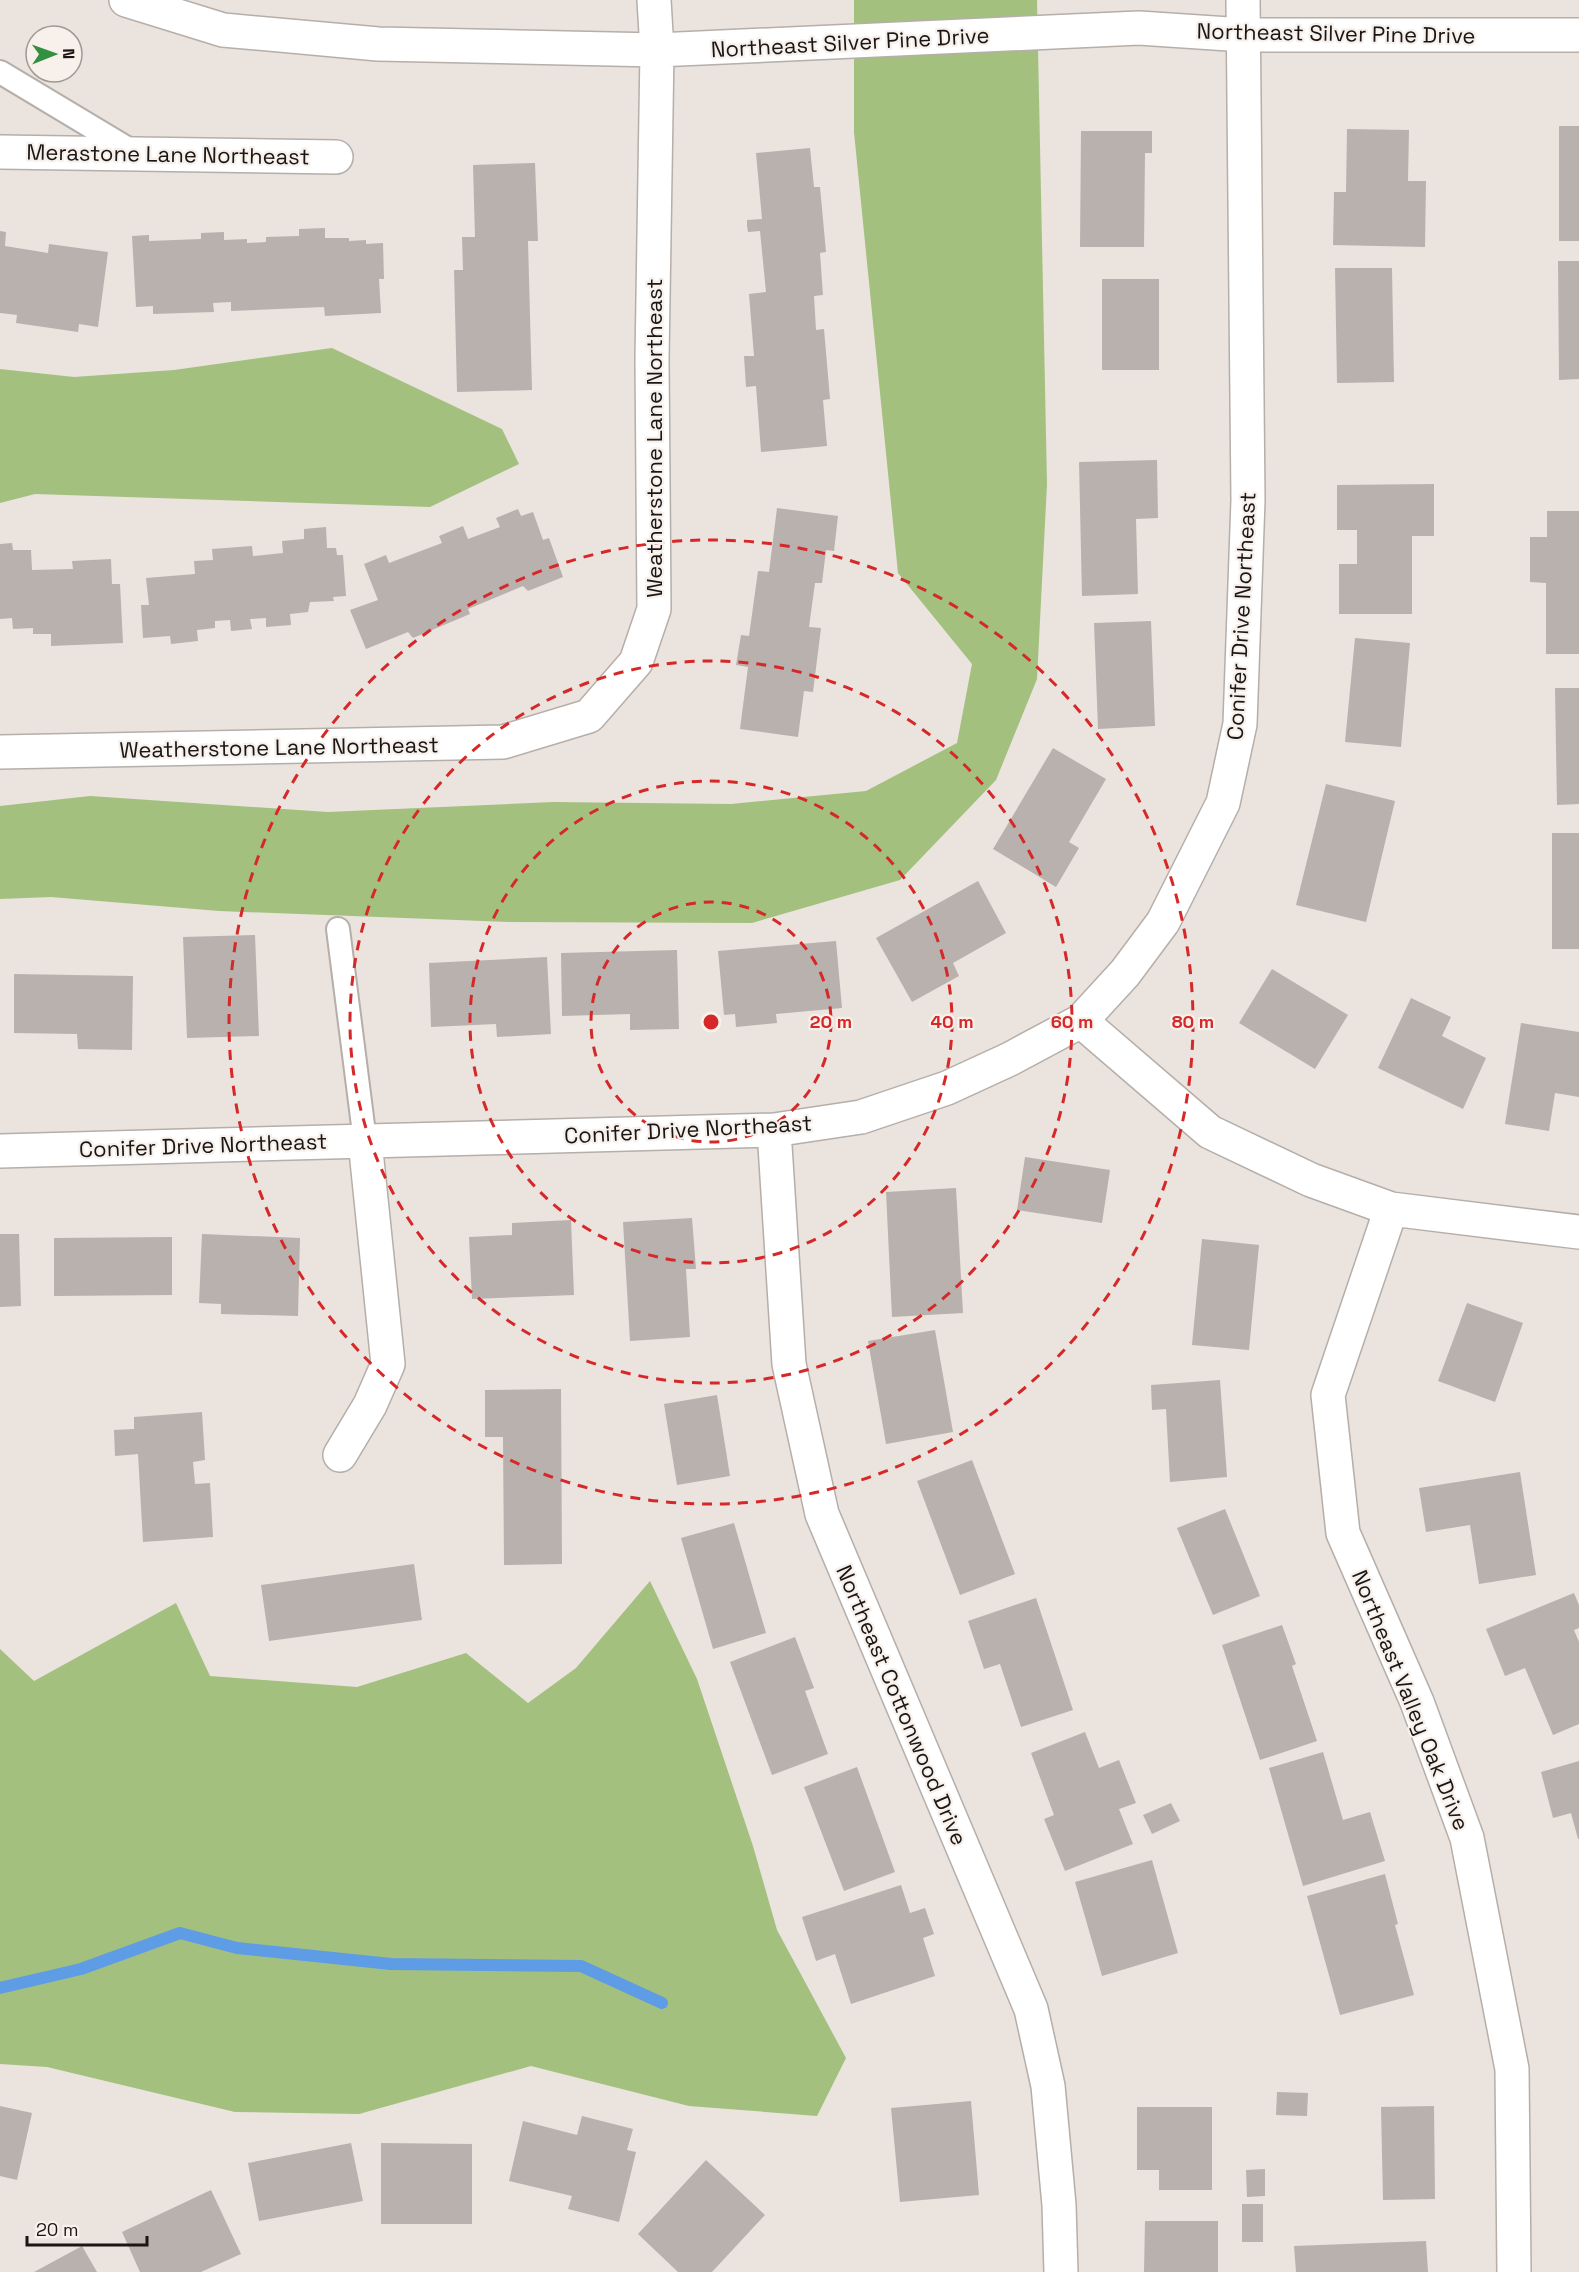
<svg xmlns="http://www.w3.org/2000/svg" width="1579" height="2272" viewBox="0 0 1579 2272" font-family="'Space Grotesk',sans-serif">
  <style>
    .green { fill: #a3c07e }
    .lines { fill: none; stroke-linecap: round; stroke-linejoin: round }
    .stream { stroke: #5e9ce6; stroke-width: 12 }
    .building { fill: #b8b1ad }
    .service-casing { stroke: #b5aea9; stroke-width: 26 }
    .minor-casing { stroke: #b5aea9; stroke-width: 36 }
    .service { stroke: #fff; stroke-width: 22 }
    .minor { stroke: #fff; stroke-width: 33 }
    .ring { fill: none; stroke: #d62828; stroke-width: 3; stroke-dasharray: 10 8 }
    .labels { text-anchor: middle; stroke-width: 4.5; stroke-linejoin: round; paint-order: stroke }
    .street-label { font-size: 22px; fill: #191615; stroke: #f7f0eb }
    .centre { fill: #d62828; stroke: #f7f0eb; stroke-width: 3 }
    .ring-label { font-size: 18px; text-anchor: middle; font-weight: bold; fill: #d62828; stroke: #f7f0eb; stroke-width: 4.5; stroke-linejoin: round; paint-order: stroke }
  </style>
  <rect width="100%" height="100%" fill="#eae3de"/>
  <path class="green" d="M 854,0 L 1037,0 L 1047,484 L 1037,679 L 996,780 L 900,880 L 752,923 L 509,922 L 219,911 L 51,897 L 0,899 L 0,806 L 90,796 L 328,812 L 553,802 L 731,804 L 866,791 L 957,743 L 972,664 L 898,573 L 854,132 Z
    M 332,348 L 502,429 L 519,464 L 430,507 L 35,494 L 0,503 L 0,369 L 74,377 L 174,370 Z
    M 650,1581 L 697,1679 L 753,1846 L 777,1930 L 846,2058 L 817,2116 L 689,2106 L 531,2066 L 359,2114 L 235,2112 L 47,2067 L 0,2064 L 0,1649 L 34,1681 L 176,1603 L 210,1676 L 357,1687 L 466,1653 L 528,1703 L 576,1668 Z"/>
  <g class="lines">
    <path class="stream" d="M 0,1988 L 81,1969 L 180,1933 L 237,1948 L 391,1964 L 581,1966 L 662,2003"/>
  </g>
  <path class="building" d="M 1559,126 L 1579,126 L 1579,241 L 1559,241 Z
    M 1347,129 L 1409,130 L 1408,181 L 1426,181 L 1425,247 L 1333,245 L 1334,192 L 1346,192 Z
    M 1081,131 L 1152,131 L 1152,153 L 1145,153 L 1144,247 L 1080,247 Z
    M 810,148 L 814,187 L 820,187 L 826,252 L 820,253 L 823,295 L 814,296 L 816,330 L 824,329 L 830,399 L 823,400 L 827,446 L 761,452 L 756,386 L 746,387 L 744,356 L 754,356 L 749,294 L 766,292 L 760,231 L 748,232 L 747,226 L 747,220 L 762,219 L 756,153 Z
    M 535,163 L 538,241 L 528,241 L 532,390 L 457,392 L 454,270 L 463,270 L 462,237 L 475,237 L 473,165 Z
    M 325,228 L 325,238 L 349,238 L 349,241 L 366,240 L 366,244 L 383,243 L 384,279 L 379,279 L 381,313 L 325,316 L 324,307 L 231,311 L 231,302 L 213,303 L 214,312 L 153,314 L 153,306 L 136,307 L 132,236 L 149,235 L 149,241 L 201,239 L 201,233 L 224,232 L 224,240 L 247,239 L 247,243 L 266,242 L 266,237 L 299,236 L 299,229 Z
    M 0,231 L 6,232 L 5,246 L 48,253 L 49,244 L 108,252 L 98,327 L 79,324 L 78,332 L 16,323 L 17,315 L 0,313 Z
    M 1558,261 L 1579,261 L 1579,379 L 1559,380 Z
    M 1335,268 L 1392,268 L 1394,382 L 1337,383 Z
    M 1102,279 L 1159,279 L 1159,370 L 1102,370 Z
    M 1157,460 L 1158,518 L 1136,519 L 1138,594 L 1082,596 L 1079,462 Z
    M 1434,484 L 1434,536 L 1412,536 L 1412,614 L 1339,614 L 1339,564 L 1357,564 L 1357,530 L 1337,530 L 1337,485 Z
    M 777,508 L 838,516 L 834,551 L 826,550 L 822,583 L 815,583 L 809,627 L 821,628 L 813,692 L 804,691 L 798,737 L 740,729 L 748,667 L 736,665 L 741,635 L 749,636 L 758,571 L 769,572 Z
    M 518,509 L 521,516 L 533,512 L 543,540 L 549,538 L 563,577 L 528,591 L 523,586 L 468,609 L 470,614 L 413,638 L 408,632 L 366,649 L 350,610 L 378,600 L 364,564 L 386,555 L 389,563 L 442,543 L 439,536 L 463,526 L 468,539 L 500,527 L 496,518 Z
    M 1547,511 L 1579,511 L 1579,654 L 1546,654 L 1546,583 L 1530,582 L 1530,537 L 1547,537 Z
    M 326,527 L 327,548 L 336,548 L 337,555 L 343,555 L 346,596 L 333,597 L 334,601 L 310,602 L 308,612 L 290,614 L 291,625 L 266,627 L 266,618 L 250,619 L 252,629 L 231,631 L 230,620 L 215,621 L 215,628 L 197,630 L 198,641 L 171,644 L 170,636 L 143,638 L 141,605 L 149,605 L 146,578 L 195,574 L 194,561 L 213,560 L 212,549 L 252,546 L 253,556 L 283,553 L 282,541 L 304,539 L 304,529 Z
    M 12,543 L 13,550 L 31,550 L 32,570 L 73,569 L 72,561 L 111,559 L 112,584 L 120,584 L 123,643 L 51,646 L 51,634 L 33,634 L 33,628 L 13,629 L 12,618 L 0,619 L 0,544 Z
    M 1151,621 L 1155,726 L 1098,729 L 1094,623 Z
    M 1355,638 L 1410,643 L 1401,747 L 1345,742 Z
    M 1555,688 L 1579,688 L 1579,804 L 1557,805 Z
    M 1053,748 L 1106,779 L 1069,842 L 1079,848 L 1056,887 L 993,849 Z
    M 1326,784 L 1395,801 L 1366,922 L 1296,905 Z
    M 1552,833 L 1579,833 L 1579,949 L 1552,949 Z
    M 978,881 L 1006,933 L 953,963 L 959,976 L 912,1002 L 876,938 Z
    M 255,935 L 259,1036 L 187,1038 L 183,937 Z
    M 836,941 L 842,1008 L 776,1014 L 777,1023 L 736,1027 L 735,1014 L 724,1015 L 718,951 Z
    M 677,950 L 679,1029 L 630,1030 L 630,1014 L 562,1016 L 561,953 Z
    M 547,957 L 551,1034 L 497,1037 L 496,1024 L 431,1027 L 429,963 Z
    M 1272,969 L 1348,1015 L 1315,1069 L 1239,1023 Z
    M 14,974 L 133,976 L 132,1050 L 78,1049 L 77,1034 L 14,1033 Z
    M 1411,998 L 1451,1017 L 1442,1036 L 1486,1058 L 1463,1109 L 1378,1068 Z
    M 1521,1023 L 1579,1032 L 1579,1097 L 1555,1093 L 1549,1131 L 1505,1124 Z
    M 1025,1157 L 1110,1170 L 1102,1223 L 1017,1210 Z
    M 956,1188 L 963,1313 L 892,1317 L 886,1192 Z
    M 692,1218 L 696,1269 L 686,1269 L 690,1337 L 630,1341 L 623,1222 Z
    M 571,1220 L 574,1295 L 472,1299 L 469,1237 L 512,1235 L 512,1223 Z
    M 0,1234 L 19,1234 L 21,1306 L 0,1307 Z
    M 202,1234 L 300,1238 L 298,1316 L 221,1314 L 221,1304 L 199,1303 Z
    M 172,1237 L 172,1295 L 54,1296 L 54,1238 Z
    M 1202,1239 L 1259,1245 L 1249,1350 L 1192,1345 Z
    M 1467,1303 L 1523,1323 L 1495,1402 L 1438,1381 Z
    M 935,1330 L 953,1432 L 886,1444 L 868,1341 Z
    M 1220,1380 L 1227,1477 L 1170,1482 L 1166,1409 L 1152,1410 L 1151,1385 Z
    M 561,1389 L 562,1564 L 504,1565 L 503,1437 L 485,1437 L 485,1390 Z
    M 717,1395 L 730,1476 L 677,1485 L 664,1404 Z
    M 202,1412 L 205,1460 L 193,1462 L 195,1484 L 210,1483 L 213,1537 L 143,1542 L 138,1454 L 115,1456 L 114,1430 L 134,1429 L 134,1417 Z
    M 972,1460 L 1015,1574 L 960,1595 L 917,1481 Z
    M 1520,1472 L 1536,1575 L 1479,1584 L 1470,1525 L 1426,1532 L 1419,1488 Z
    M 1225,1509 L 1260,1596 L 1213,1615 L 1177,1528 Z
    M 734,1523 L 766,1633 L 713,1649 L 681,1538 Z
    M 414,1564 L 422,1620 L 269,1641 L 261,1585 Z
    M 1574,1593 L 1579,1605 L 1579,1628 L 1574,1630 L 1579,1642 L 1579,1724 L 1553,1735 L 1525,1668 L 1505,1676 L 1486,1629 Z
    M 1036,1598 L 1073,1710 L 1021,1727 L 1000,1664 L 984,1669 L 968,1621 Z
    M 1282,1625 L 1296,1664 L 1292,1666 L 1317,1741 L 1260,1760 L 1222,1645 Z
    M 795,1637 L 814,1688 L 805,1691 L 828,1754 L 772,1775 L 730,1662 Z
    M 1085,1732 L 1099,1768 L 1119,1760 L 1136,1803 L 1119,1809 L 1133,1844 L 1065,1871 L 1044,1819 L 1054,1815 L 1031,1753 Z
    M 1323,1752 L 1343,1820 L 1370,1812 L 1385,1861 L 1303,1886 L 1269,1768 Z
    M 1579,1761 L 1579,1839 L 1578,1839 L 1571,1813 L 1553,1818 L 1541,1772 Z
    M 857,1767 L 895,1872 L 844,1891 L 804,1787 Z
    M 1171,1803 L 1180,1821 L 1152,1834 L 1143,1815 Z
    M 1152,1860 L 1178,1953 L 1102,1976 L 1075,1882 Z
    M 1385,1874 L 1398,1924 L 1395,1925 L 1414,1995 L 1340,2015 L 1307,1896 Z
    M 901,1885 L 910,1913 L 925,1908 L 934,1934 L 923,1938 L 935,1976 L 851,2004 L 835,1954 L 816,1961 L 802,1917 Z
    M 1277,2092 L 1308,2093 L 1307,2116 L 1276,2115 Z
    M 971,2101 L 979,2195 L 900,2202 L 891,2108 Z
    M 0,2106 L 32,2113 L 17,2180 L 0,2176 Z
    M 1434,2106 L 1435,2199 L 1383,2200 L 1381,2107 Z
    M 1137,2107 L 1212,2107 L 1212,2190 L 1159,2190 L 1159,2170 L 1137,2170 Z
    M 582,2116 L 633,2129 L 627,2150 L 636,2152 L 619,2222 L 568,2209 L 572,2196 L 509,2181 L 523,2121 L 577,2135 Z
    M 351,2143 L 363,2201 L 259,2221 L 248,2163 Z
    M 381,2143 L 472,2144 L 472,2224 L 381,2224 Z
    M 706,2160 L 765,2215 L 712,2272 L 678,2272 L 638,2234 Z
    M 1265,2169 L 1265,2196 L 1247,2197 L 1246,2170 Z
    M 211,2190 L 241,2254 L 201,2272 L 140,2272 L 122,2232 Z
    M 1242,2204 L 1263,2204 L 1263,2242 L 1242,2242 Z
    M 1145,2221 L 1218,2221 L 1218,2272 L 1144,2272 Z
    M 1426,2241 L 1428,2272 L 1296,2272 L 1294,2246 Z
    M 82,2246 L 97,2272 L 34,2272 Z"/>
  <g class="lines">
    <defs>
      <path id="service" d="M 0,72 L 135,153
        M 338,929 L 365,1141"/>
      <path id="minor" d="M 126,0 L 223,30 L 378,44 L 657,50 L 1139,28 L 1244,35 L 1579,35
        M 0,152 L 336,157
        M 0,752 L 503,742 L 589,716 L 636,662 L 654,609 L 652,359 L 657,50 L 654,0
        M 1081,1021 L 1210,1132 L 1311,1180 L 1391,1209 L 1579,1232
        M 774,1130 L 789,1364 L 822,1514 L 1031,2009 L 1048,2086 L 1059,2205 L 1061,2272
        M 0,1151 L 774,1130 L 861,1117 L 947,1088 L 1010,1059 L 1081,1021 L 1125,973 L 1163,922 L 1223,803 L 1240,724 L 1248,500 L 1243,0
        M 1391,1209 L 1328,1395 L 1343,1533 L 1417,1702 L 1467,1838 L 1512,2069 L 1514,2272
        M 340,1455 L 370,1405 L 388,1364 L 365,1141"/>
    </defs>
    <use href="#service" class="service-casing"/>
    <use href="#minor" class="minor-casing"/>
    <use href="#service" class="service"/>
    <use href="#minor" class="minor"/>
  </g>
  <g class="ring">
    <circle cx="711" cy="1022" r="120"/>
    <circle cx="711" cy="1022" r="241"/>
    <circle cx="711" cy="1022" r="361"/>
    <circle cx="711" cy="1022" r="482"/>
  </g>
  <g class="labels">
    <g class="street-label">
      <text transform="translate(1336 33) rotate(1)" y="8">Northeast Silver Pine Drive</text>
      <text transform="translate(850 42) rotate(-3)" y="8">Northeast Silver Pine Drive</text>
      <text transform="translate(168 154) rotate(1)" y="8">Merastone Lane Northeast</text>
      <text transform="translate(654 438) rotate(-90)" y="8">Weatherstone Lane Northeast</text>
      <text transform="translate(1241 616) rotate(-87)" y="8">Conifer Drive Northeast</text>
      <text transform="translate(279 747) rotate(-1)" y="8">Weatherstone Lane Northeast</text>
      <text transform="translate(688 1129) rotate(-3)" y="8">Conifer Drive Northeast</text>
      <text transform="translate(203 1145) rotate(-2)" y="8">Conifer Drive Northeast</text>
      <text transform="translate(1411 1700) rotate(68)" y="8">Northeast Valley Oak Drive</text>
      <text transform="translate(902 1705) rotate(67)" y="8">Northeast Cottonwood Drive</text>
    </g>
  </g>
  <circle cx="711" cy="1022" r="9" class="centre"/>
  <g class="ring-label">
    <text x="831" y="1028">20 m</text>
    <text x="952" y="1028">40 m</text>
    <text x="1072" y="1028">60 m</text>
    <text x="1193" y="1028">80 m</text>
  </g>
  <g transform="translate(54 54) rotate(89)"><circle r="28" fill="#f7f0eb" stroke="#9e9995" stroke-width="1.5"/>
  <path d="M0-4.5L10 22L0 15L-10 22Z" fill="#349041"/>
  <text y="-9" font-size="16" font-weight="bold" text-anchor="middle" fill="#191615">N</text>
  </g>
  <path d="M27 2236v9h120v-9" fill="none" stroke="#191615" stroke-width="3"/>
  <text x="36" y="2236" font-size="18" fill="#191615" stroke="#f7f0eb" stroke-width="4.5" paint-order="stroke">20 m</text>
</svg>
